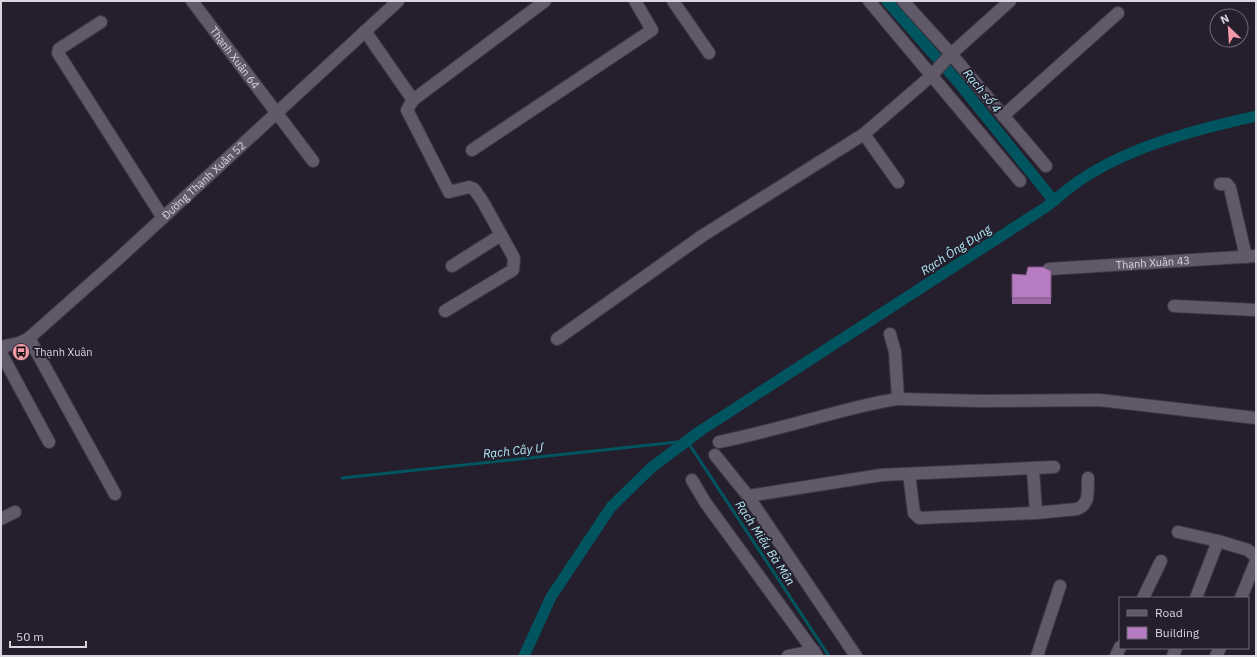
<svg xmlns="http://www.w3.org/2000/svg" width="1257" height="657" viewBox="0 0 1257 657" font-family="'IBM Plex Sans',sans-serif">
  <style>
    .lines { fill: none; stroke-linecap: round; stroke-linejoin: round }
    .stream { stroke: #005560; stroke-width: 3 }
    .canal { stroke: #005560; stroke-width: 11 }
    .minor-casing { stroke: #3f3945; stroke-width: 14 }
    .minor { stroke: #5f5969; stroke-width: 12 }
    .wall { fill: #9d6aa6 }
    .building { fill: #b67bc1; stroke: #7f5687 }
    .labels { text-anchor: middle; stroke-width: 4; stroke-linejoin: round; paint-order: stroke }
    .street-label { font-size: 11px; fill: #d9d5df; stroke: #251f2d }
    .poi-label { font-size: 11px; fill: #d9d5df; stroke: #251f2d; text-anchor: start }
    .water-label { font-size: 12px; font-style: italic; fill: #b2ecf6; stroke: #251f2d }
  </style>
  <rect width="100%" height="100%" fill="#251f2d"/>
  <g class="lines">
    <path class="stream" d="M 342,478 L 687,441 L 829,656"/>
    <path class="canal" d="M 887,1 L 958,82 L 1054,201
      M 524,656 L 551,597 L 611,507 L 651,468 L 700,431 L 1046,207 C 1058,198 1069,187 1082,179 C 1131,146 1198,129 1256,116"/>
    <defs>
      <g id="minor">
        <path id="s1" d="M 192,1 L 313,161"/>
        <path d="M 673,1 L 709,53"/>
        <path d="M 869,1 L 1020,181"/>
        <path d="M 903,1 L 951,54 L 1046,166"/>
        <path d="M 101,22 L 59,49 L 58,53 L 163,218"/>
        <path d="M 365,31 L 413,100 L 545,1"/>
        <path d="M 413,100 L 407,110 L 449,192 L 469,187 L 474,189 L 483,202 L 514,258 L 513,270 L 445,311"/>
        <path d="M 1003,116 L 1118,13"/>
        <path d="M 472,150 L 652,30 L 635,1"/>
        <path d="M 898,182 L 864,134 L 931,76 L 951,54 L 1010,1"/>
        <path d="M 1220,184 L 1227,184 L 1230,188 L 1246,257"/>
        <path d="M 452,266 L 501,235"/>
        <path id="s2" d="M 1049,269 L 1256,256"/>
        <path d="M 1174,306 L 1256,310"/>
        <path d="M 29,338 L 115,494"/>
        <path d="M 557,339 L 702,236 L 864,134"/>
        <path id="s3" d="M 1,347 L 19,343 L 29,338 L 117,260 L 398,1"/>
        <path d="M 1,353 L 49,442"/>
        <path d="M 898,399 L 983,401 L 1099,400 L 1256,418"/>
        <path d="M 719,442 C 763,433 806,420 850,409 C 866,405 882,401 898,399 L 895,352 L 890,334"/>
        <path d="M 715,455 L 748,496 L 856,656"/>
        <path d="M 1033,469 L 1036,513"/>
        <path d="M 909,474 L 914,513 L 919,518 L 1036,513 L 1077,509 C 1091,504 1087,490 1088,478"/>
        <path d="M 692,480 L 705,502 L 817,656"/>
        <path d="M 748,496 L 881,475 L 1054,467"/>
        <path d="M 1,519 L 15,512"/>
        <path d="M 1178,532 L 1218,541"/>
        <path d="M 1143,598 L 1161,561"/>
        <path d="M 1196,598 L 1218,541 L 1248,550 L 1256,557"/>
        <path d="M 1241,598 L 1256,561"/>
        <path d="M 788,656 L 814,651"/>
        <path d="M 1037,656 L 1060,586"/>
        <path d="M 1116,656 L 1120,647"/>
        <path d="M 1173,656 L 1176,648"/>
        <path d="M 1216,656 L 1220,648"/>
      </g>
    </defs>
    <use href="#minor" class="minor-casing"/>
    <use href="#minor" class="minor"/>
  </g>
  <path class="wall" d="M 1051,271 L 1051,304 L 1012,304 L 1012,274 L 1026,275 Z"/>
  <path class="building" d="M 1028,267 L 1043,267 L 1051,271 L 1051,298 L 1012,298 L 1012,274 L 1026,275 Z"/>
  <defs>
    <symbol id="bus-disc" viewBox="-11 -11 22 22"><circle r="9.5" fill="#f39aa9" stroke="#251f2d"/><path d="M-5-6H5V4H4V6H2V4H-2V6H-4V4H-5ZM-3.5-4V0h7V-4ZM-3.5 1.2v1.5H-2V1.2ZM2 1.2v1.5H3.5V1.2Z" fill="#111"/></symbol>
  </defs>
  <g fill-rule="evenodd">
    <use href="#bus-disc" x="11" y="342" width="20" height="20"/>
  </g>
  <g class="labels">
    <g class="street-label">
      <text dy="4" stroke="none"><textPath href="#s1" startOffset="71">Thạnh Xuân 64</textPath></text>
      <text dy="4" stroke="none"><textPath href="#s3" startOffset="265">Đường Thạnh Xuân 52</textPath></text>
      <text dy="4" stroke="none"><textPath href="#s2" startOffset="104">Thạnh Xuân 43</textPath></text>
    </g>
    <g class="poi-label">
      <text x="34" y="356">Thạnh Xuân</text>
    </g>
    <g class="water-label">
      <text transform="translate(982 91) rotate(51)" y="4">Rạch số 4</text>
      <text transform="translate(956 250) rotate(-33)" y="4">Rạch Ông Đụng</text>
      <text transform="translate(513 451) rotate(-6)" y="4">Rạch Cây Ư</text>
      <text transform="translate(765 543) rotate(57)" y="4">Rạch Miếu Bà Môn</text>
    </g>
  </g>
  <rect width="1257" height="657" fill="none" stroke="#d9d5df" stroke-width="4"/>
  <rect x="1119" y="597" width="130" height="52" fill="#251f2d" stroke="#6d6874"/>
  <rect x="1127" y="610" width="20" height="6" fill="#5f5969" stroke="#6d6874"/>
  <text x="1155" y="617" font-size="12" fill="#d9d5df">Road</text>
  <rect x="1127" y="627" width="20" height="12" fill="#b67bc1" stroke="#6d6874"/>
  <text x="1155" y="637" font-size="12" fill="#d9d5df">Building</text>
  <g transform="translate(1229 28) rotate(335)"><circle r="19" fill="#251f2d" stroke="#6d6874"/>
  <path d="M0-3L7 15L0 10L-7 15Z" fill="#f39aa9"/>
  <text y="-6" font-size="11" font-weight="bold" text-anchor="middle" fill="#d9d5df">N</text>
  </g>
  <path d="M10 641v6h76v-6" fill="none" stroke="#d9d5df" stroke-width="2"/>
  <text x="16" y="641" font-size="12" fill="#d9d5df" stroke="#251f2d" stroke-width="3" paint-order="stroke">50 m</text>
</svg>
